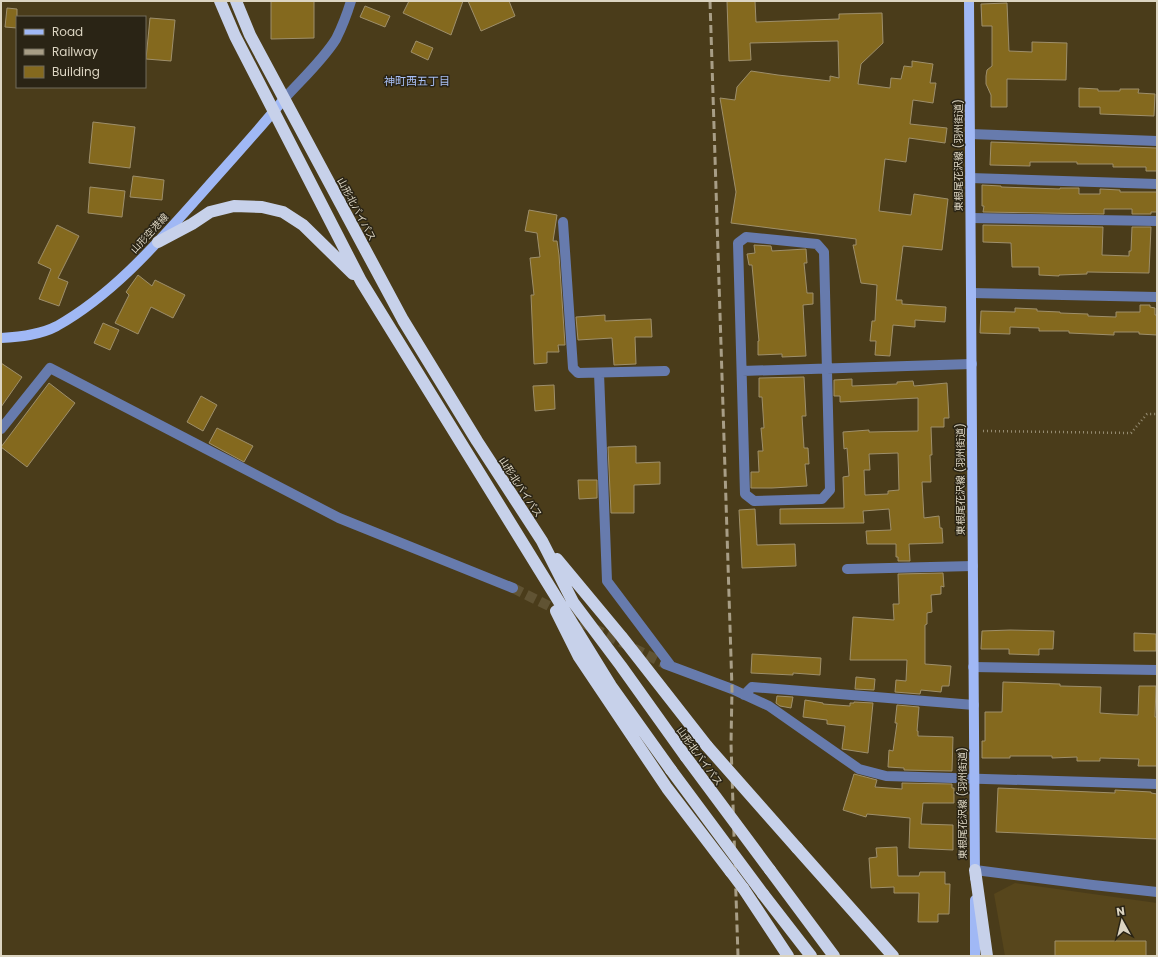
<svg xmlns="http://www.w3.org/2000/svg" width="1158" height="957" viewBox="0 0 1158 957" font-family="Poppins,'Noto Sans JP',sans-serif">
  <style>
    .built { fill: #57461c }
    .building { fill: #84691e; stroke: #9e8f6b; fill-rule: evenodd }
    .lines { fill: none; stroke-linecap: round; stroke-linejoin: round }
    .minor-tunnel { stroke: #605333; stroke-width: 10; stroke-dasharray: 10 5; stroke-linecap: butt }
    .path { stroke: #958b71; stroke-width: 2.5; stroke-dasharray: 1 3; stroke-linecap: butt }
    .minor { stroke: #677bad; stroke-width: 10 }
    .major { stroke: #a0b8f5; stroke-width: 10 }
    .highway { stroke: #c7d1ea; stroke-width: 12 }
    .rail { stroke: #a89e86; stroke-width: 3; stroke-dasharray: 8 4; stroke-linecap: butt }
    .highway-bridge { stroke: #c7d1ea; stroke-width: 12 }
    .labels { text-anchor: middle; stroke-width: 3; stroke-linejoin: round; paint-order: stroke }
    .street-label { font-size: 10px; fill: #dcd5c2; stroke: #2a2415 }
    .neighbourhood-label { font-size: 11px; fill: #a8bef3; stroke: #2a2415 }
  </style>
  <rect width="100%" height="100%" fill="#4a3c1a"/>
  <path class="built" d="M 1015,883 L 1157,903 L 1157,956 L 1005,956 L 994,894 Z"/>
  <path class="building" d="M 271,1 L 314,1 L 314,38 L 271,39 Z
    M 409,1 L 463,1 L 451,35 L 403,13 Z
    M 468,1 L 509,1 L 515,16 L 481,31 Z
    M 727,1 L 755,1 L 756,22 L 839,19 L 839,14 L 882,13 L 883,43 L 861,64 L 858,84 L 890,88 L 891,78 L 901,79 L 904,66 L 912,67 L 912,61 L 933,64 L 930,83 L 936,83 L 933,103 L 913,100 L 910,124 L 947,128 L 945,143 L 909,138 L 906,162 L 885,159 L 879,211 L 911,215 L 914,194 L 948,199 L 942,250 L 903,246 L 896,300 L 902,300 L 902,304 L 946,307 L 945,322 L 915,320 L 915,327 L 893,325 L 890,356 L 875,355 L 876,341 L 870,341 L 872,321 L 875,321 L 877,285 L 861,283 L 853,245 L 856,245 L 856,239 L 731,223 L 736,192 L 720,98 L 735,100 L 737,87 L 751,71 L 778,75 L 830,81 L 830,76 L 839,78 L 838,41 L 750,43 L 751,60 L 729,61 Z
    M 1007,3 L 1009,51 L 1032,52 L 1032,42 L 1067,43 L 1066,80 L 1007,79 L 1007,107 L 991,107 L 991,95 L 986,84 L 986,76 L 987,70 L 992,66 L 992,26 L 982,26 L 981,4 Z
    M 365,6 L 390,16 L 385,27 L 360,17 Z
    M 7,8 L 17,9 L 17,28 L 5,27 Z
    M 150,18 L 175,20 L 171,61 L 146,59 Z
    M 416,41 L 433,48 L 428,60 L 411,52 Z
    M 1079,88 L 1098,89 L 1098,91 L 1120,91 L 1120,89 L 1139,89 L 1138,93 L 1155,94 L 1154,116 L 1100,114 L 1100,107 L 1079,107 Z
    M 93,122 L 135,127 L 130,168 L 89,163 Z
    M 991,142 L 1157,148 L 1157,171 L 1146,171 L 1146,167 L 1113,167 L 1113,164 L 1077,164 L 1077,162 L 1030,162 L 1030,166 L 990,165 Z
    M 133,176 L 164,180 L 162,200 L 130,197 Z
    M 982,185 L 1001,186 L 1001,187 L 1060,189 L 1060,188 L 1079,188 L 1079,194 L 1100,194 L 1100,189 L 1120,190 L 1120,192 L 1157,192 L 1157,212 L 1151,212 L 1151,214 L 1132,214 L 1132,209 L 1104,209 L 1104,214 L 983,212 L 984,206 L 982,206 Z
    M 90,187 L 125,191 L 122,217 L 88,213 Z
    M 529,210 L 557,215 L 553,241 L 557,241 L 559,255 L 565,345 L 558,345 L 559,352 L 547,352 L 547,363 L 534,364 L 531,295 L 534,295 L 530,258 L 540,257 L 537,233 L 525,231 Z
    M 57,225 L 79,236 L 58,278 L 68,282 L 59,306 L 39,299 L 51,269 L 38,263 Z
    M 983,225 L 1103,227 L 1102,255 L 1129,256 L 1129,251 L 1131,251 L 1132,227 L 1151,227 L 1149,273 L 1087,272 L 1087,274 L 1059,275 L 1059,276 L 1039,275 L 1039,267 L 1012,267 L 1011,243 L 983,242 Z
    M 754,245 L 771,246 L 772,251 L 806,249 L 807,263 L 804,263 L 807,293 L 813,293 L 813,304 L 803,305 L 806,356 L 782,357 L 782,354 L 758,355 L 758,341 L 759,341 L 752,265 L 749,265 L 747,254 L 755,253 Z
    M 138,275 L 152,286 L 155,280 L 185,295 L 173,318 L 151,307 L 138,334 L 115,323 L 129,295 L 126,292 Z
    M 1140,305 L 1150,305 L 1150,307 L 1155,308 L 1155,315 L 1157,315 L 1157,335 L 1139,334 L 1139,332 L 1114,332 L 1114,335 L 1069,333 L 1069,331 L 1039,331 L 1039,328 L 1010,327 L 1010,334 L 980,333 L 981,311 L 1015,312 L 1015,308 L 1037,309 L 1037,311 L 1060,312 L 1060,313 L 1088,314 L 1088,316 L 1116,317 L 1116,312 L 1140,312 Z
    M 605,315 L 605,321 L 651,319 L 652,337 L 635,337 L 636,364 L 614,365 L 612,338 L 578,340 L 576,317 Z
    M 103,323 L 119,330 L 110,350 L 94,343 Z
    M 1,363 L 22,377 L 1,407 Z
    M 804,377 L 806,416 L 802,416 L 804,448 L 808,448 L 809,464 L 805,464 L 807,486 L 772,488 L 751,488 L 751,472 L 759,472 L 758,451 L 763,451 L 761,428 L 764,428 L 762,397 L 759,397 L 759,378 Z
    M 852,379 L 852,386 L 897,384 L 897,382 L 913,381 L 914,386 L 947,383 L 949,418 L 944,418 L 944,427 L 931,427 L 932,455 L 930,455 L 931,482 L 922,482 L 924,518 L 939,516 L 940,528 L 942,528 L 943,543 L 909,544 L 910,561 L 898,561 L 898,557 L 896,557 L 896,544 L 867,544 L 866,531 L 891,530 L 889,509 L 863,511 L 864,523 L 780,524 L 780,509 L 844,508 L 843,477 L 849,476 L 847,448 L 844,449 L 843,432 L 869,430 L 869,432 L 918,431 L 918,398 L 840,402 L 840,396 L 834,396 L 834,380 ZM 898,453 L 899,490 L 888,491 L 888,494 L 865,495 L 864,470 L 870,470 L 869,454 Z
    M 49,383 L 75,403 L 27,467 L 1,447 Z
    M 554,385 L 555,409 L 535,411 L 533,386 Z
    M 201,396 L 217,405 L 203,431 L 187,422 Z
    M 217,428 L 253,446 L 244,462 L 209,443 Z
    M 636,446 L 636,463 L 660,462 L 660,484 L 634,485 L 634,513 L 611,513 L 608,447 Z
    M 578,480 L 597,480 L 597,498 L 579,499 Z
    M 755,509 L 757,545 L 795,544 L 796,566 L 742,568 L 739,510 Z
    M 943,573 L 944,587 L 941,586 L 941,594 L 931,595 L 932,612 L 927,613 L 927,624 L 925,625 L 925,664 L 951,666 L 949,686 L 942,686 L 941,692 L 921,690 L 920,694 L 895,692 L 896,680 L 906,681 L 907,660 L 850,660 L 853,617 L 894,620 L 893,604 L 899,604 L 898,574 Z
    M 1010,630 L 1054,631 L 1053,649 L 1039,649 L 1039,655 L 1009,654 L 1009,649 L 981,649 L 982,631 Z
    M 1134,633 L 1156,634 L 1156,651 L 1134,651 Z
    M 752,654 L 821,658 L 820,675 L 793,673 L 793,675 L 751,673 Z
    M 856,677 L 875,679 L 874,690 L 855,689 Z
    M 1003,682 L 1060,684 L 1060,686 L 1101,687 L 1100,713 L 1114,714 L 1138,715 L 1139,686 L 1156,686 L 1155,717 L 1157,717 L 1157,766 L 1138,766 L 1139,759 L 1100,758 L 1100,761 L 1077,761 L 1077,757 L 1052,758 L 1052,756 L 1010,756 L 1010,758 L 982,758 L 982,741 L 985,741 L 985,712 L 1002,712 Z
    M 777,696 L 793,697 L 791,708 L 780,706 L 776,703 Z
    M 805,700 L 823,703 L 823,704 L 850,706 L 850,703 L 854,703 L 854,702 L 873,703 L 868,753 L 842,749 L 845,726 L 827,724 L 827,720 L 803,717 Z
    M 897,705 L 919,707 L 917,731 L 918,731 L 918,736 L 953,737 L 952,771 L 904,770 L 904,768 L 888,767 L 889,750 L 893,751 L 897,723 L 895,723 Z
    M 854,774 L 877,780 L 875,787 L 902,789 L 902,783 L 952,784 L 952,788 L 954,788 L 954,803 L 923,803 L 921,824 L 953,825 L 953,850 L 909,848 L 910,818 L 867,814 L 866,817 L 843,810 Z
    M 998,788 L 1115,793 L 1115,790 L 1151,792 L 1151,793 L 1157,794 L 1157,839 L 996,832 Z
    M 897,847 L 898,876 L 919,876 L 920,872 L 945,872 L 945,884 L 950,884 L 949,914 L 938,914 L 938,922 L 918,922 L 919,893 L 894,893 L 894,887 L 871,888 L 869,858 L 877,857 L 876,848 Z
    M 1055,941 L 1146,941 L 1146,956 L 1055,956 Z"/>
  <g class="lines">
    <path class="minor-tunnel" d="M 513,588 L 665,664"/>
    <path class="path" d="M 983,431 L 1131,433 L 1147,414 L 1157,414"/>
    <path class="minor" d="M 284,99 C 301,80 323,60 336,39 C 342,27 347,14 351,1
      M 970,134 L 1157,141
      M 970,178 L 1157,184
      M 971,218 L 1157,221
      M 563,222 L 573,368 L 578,373 L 665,371
      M 746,237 L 817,244 L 824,252 L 830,490 L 822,499 L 754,501 L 745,494 L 738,243 Z
      M 971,293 L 1157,297
      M 742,371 L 972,364
      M 599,373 L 607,581 L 671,666
      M 1,429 L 50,368 L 339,518 L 513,588
      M 847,569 L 973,566
      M 665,664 L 732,689 L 769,706 L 859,769 L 886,776 L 1157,784
      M 973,667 L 1157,670
      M 744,695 L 752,687 L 974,705
      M 975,870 L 1093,885 L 1157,892"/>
    <path class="major" d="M 969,1 L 975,878
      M 1,338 C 20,337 40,335 57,326 C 114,294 159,241 202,193 C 230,161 258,131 284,99
      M 975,900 L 975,956"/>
    <path class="highway" d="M 220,1 L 235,36 L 361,281 L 611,686 L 671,770
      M 236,1 L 250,35 L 403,320 L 477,441 L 542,541 L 573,602 L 621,666 L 686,757
      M 158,242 L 192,224 L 210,212 L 234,206 L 262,207 L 283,212 L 303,225 L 353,274
      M 557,559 L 621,636 L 707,746
      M 556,611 L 579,657 L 667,788 L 731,872
      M 797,848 L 893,956
      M 770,870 L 834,956
      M 975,870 L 987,956
      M 743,888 L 788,956
      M 763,894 L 811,956"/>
    <path class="rail" d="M 710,1 L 732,689 L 731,744 L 738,956"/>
    <path class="highway-bridge" d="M 707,746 L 797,848
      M 686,757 L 770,870
      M 671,770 L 763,894
      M 731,872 L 743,888"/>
  </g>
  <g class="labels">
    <g class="street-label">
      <text transform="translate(958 155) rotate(-90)" y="4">東根尾花沢線 (羽州街道)</text>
      <text transform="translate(357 209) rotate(62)" y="4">山形北バイパス</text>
      <text transform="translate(149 233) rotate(-47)" y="4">山形空港線</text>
      <text transform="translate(960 479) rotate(-90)" y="4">東根尾花沢線 (羽州街道)</text>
      <text transform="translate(521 487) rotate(57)" y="4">山形北バイパス</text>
      <text transform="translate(700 756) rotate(54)" y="4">山形北バイパス</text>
      <text transform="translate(962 803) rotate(-90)" y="4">東根尾花沢線 (羽州街道)</text>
    </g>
    <g class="neighbourhood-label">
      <text x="417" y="85">神町西五丁目</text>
    </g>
  </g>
  <rect width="1158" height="957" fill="none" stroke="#dcd5c2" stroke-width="4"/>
  <rect x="16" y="16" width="130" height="72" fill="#2a2415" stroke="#716b5a"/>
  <rect x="24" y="29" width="20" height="6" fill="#a0b8f5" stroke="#716b5a"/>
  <text x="52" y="36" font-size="12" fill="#dcd5c2">Road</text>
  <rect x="24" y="49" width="20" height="6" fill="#a89e86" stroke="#716b5a"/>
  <text x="52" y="56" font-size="12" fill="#dcd5c2">Railway</text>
  <rect x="24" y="66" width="20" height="12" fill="#84691e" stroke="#716b5a"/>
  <text x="52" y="76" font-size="12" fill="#dcd5c2">Building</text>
  <g transform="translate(1122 921) rotate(352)" stroke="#2a2415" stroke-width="3" paint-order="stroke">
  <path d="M0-3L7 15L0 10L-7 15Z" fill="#dcd5c2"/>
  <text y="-6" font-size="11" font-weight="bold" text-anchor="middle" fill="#dcd5c2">N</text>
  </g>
</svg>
